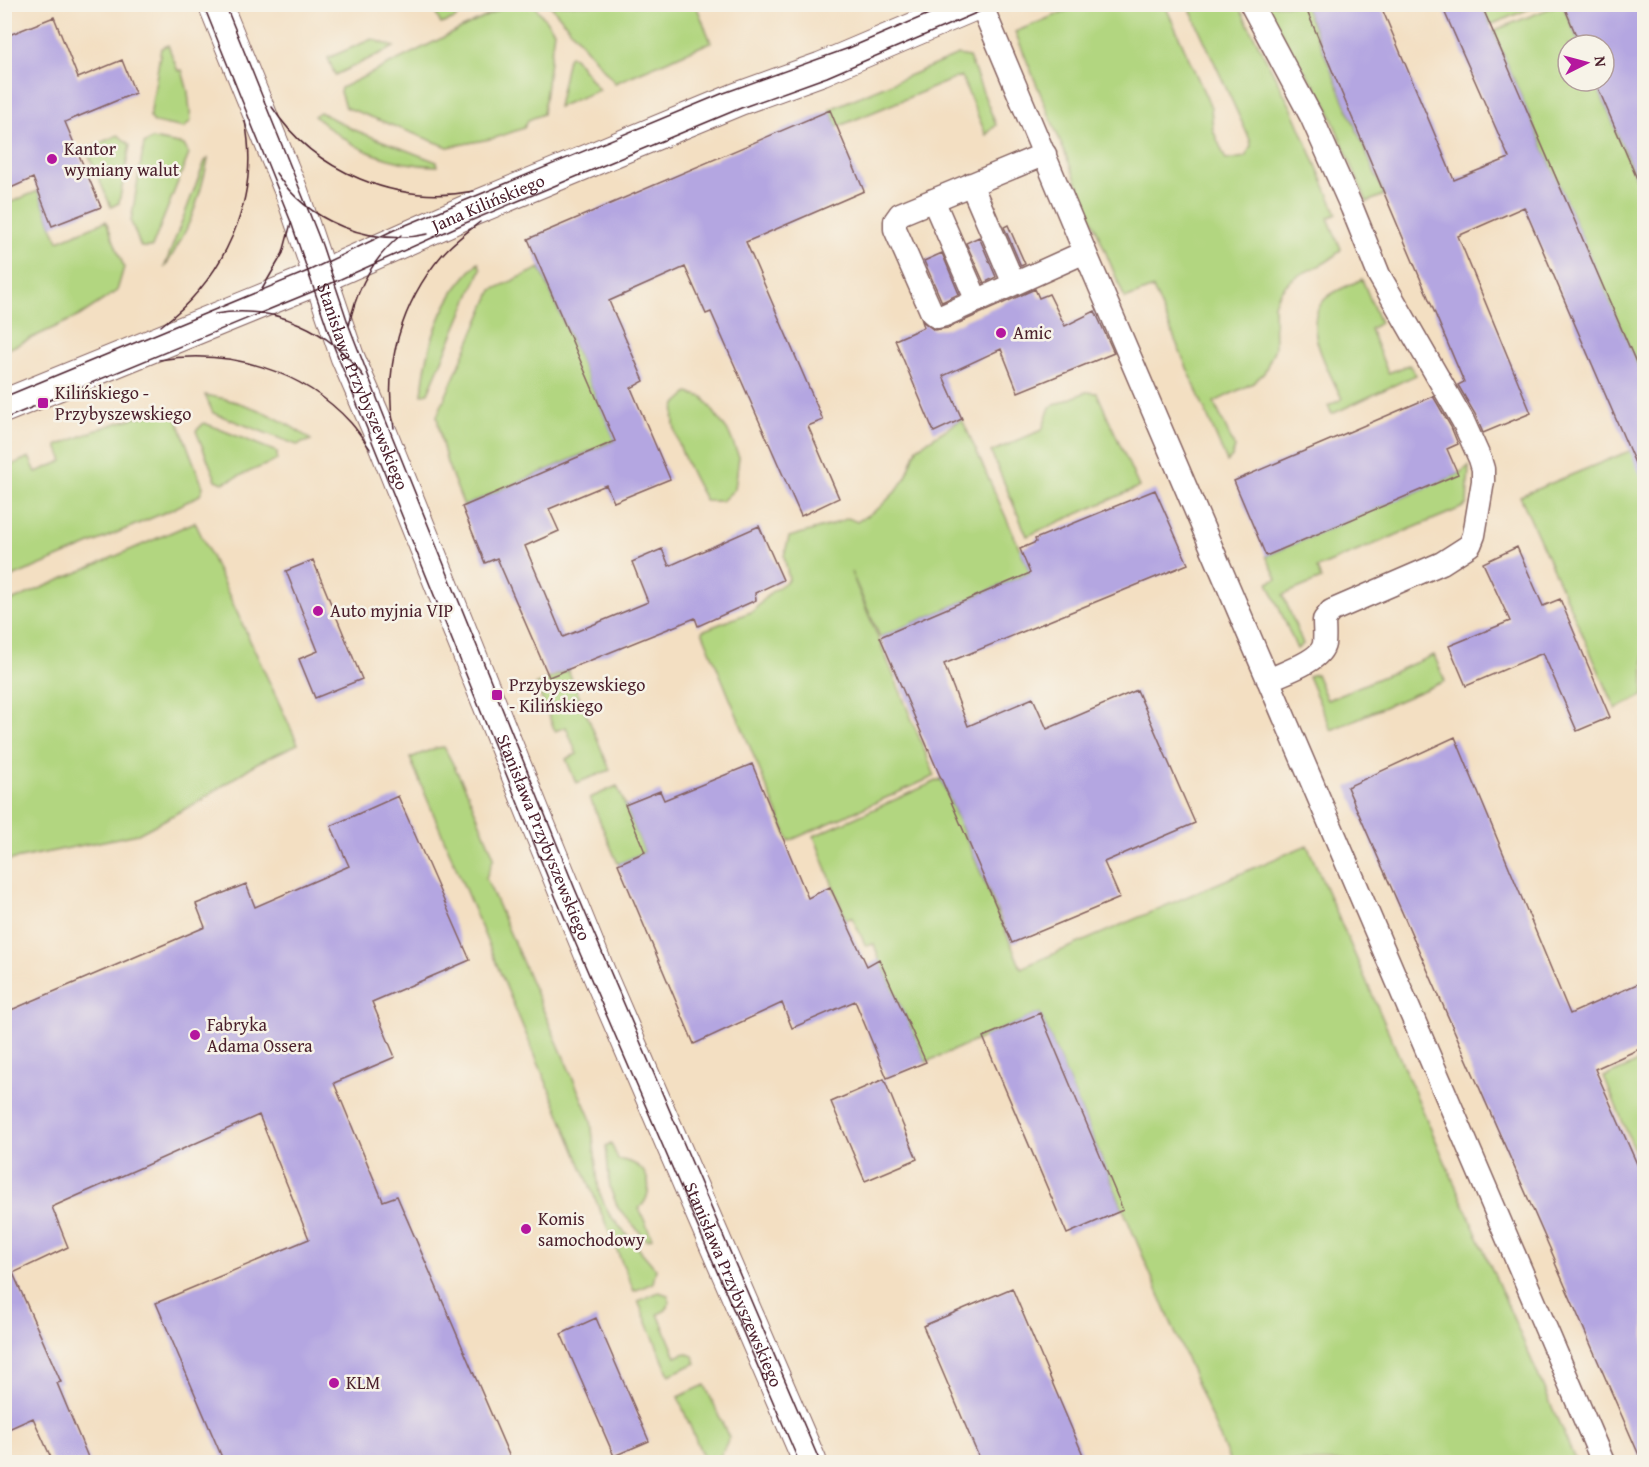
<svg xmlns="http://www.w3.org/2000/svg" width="1649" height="1467" viewBox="0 0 1649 1467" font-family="'Gentium Book Plus',serif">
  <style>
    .green { fill: #b2d680; stroke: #7e7a56; stroke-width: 1.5 }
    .building { fill: #b4a6e1 }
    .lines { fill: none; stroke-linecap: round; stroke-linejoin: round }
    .service-casing { stroke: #856260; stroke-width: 25 }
    .tertiary-casing { stroke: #856260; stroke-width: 35 }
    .service { stroke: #fff; stroke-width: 22 }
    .tertiary { stroke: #fff; stroke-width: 33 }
    .tram { stroke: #4a1f2b; stroke-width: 1.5 }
    .poi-dot { fill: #b5179e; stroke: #f7f3e8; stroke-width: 2 }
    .labels { text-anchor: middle; stroke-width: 5; stroke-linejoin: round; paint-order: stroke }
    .poi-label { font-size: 18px; fill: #4a1f2b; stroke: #f7f3e8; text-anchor: start }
    .street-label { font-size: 18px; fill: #4a1f2b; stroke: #f7f3e8 }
  </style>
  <rect width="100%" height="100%" fill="#f7f3e8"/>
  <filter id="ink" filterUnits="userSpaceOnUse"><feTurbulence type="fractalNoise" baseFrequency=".0167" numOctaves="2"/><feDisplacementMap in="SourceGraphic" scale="12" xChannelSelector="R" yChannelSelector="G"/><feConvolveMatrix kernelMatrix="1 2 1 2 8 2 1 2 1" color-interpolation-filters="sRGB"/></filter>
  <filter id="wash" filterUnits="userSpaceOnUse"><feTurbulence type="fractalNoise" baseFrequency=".008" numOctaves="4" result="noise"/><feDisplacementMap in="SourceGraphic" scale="24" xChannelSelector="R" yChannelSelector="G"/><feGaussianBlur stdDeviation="1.35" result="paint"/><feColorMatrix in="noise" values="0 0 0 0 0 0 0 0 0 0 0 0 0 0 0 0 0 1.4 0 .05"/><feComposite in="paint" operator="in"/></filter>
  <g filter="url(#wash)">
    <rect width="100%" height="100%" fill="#f3dfc2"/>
    <path class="green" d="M 456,5 L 468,5 L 455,19 L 441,24 L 436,14 Z
      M 509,5 L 534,5 L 554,31 L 543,114 L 528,120 L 524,128 L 495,138 L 448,147 L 345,107 L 340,92 L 341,88 Z
      M 550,5 L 696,5 L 711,42 L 615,83 Z
      M 1080,5 L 1165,5 L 1211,108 L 1213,130 L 1226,160 L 1245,157 L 1251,146 L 1250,140 L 1188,5 L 1238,5 L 1293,111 L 1337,214 L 1328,218 L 1341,249 C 1321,275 1290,265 1274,304 L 1275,348 L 1264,373 L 1253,383 L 1214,402 L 1235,448 L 1232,457 L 1227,462 L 1153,288 L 1125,299 L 1015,32 Z
      M 1266,5 L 1304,5 L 1384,195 L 1367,202 L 1334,124 L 1327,104 L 1292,52 Z
      M 1481,5 L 1539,5 L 1490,25 Z
      M 1558,5 L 1563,5 L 1580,45 L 1568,45 L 1568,81 L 1595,81 L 1644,196 L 1644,382 L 1493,31 Z
      M 372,39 L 394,47 L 335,75 L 328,58 Z
      M 168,45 L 178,71 L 182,70 L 188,92 L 191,121 L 184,128 L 154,122 L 150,117 L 161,48 Z
      M 958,55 L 969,57 L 996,125 L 986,135 L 961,76 L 837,127 L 830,109 Z
      M 570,56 L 574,57 L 599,90 L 558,107 L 568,58 Z
      M 320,112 L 352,129 L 437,162 L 438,166 C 387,165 352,149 314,116 Z
      M 118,135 L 130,145 L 119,203 L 111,207 L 86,149 Z
      M 152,139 L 184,145 L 189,154 L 152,247 L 141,247 L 131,222 L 144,144 Z
      M 208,159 C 199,202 189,231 164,268 L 205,161 Z
      M 38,191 L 58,241 L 106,221 L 124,267 L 117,291 L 79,316 L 6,350 L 4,346 L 4,205 Z
      M 478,262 L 481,269 L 428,393 L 422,395 C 425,358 434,323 454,291 C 461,281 470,271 478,262 Z
      M 540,268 L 615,440 L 464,506 L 447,463 L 441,439 L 437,416 L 492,290 Z
      M 1362,279 L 1380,323 L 1370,329 L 1388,373 L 1409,365 L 1416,375 L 1332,414 L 1328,406 L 1342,399 C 1330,372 1299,325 1325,299 C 1334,290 1351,285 1362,279 Z
      M 1086,392 L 1097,393 L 1139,487 L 1027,536 L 991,452 L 1042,430 L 1050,407 Z
      M 688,393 L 703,397 L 729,433 L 739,457 L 735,489 L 722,501 L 706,501 C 695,482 663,424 677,403 C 680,400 685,396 688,393 Z
      M 205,395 C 244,401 279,416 311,440 L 297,445 L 213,413 Z
      M 166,412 L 177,419 L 203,487 L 200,495 L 173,509 L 10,578 L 5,579 L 5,468 L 29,457 L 36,472 L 63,461 L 57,446 C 94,431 125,417 166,412 Z
      M 962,419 L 1020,549 L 1030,573 L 880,637 L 851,572 L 935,776 L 789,841 L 702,631 L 753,611 L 771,592 L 789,580 L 784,556 L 789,537 L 831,525 L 848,518 L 857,522 L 879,508 L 896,491 L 906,477 L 917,448 Z
      M 204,423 L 277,452 L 277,460 L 223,483 L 216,480 L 196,431 Z
      M 1644,445 L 1644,695 L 1616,709 L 1520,496 Z
      M 1469,466 L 1467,504 L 1461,508 L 1317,568 L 1321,579 L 1283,595 L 1303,644 L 1297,649 L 1268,583 L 1277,579 L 1266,556 L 1458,474 Z
      M 195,522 L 298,744 L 257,763 L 198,802 L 138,834 L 5,861 L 5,602 L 9,602 Z
      M 1434,655 L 1445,681 L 1331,730 L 1308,676 L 1316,674 L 1327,700 Z
      M 568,670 L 610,770 L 576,783 L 566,759 L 577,754 L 566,727 L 555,731 L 536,685 Z
      M 444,747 L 467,791 L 494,857 L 486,878 L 591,1120 L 599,1192 L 609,1214 L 656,1269 L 653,1283 L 634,1291 L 410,758 L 436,748 Z
      M 941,779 L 1021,968 L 1307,845 L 1576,1462 L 1230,1462 L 1040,1013 L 926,1062 L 879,959 L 874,944 L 866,946 L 852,917 L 846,920 L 814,836 Z
      M 617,786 L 645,852 L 618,864 L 590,798 Z
      M 1644,1060 L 1644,1173 L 1604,1077 Z
      M 611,1143 L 618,1160 C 623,1159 626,1161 632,1163 C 651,1170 654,1196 639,1208 L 652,1238 L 647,1240 L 618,1208 L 610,1188 L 606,1146 Z
      M 659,1292 L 668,1295 L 670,1302 L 666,1310 L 658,1314 L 676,1357 L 685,1353 L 693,1356 L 696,1363 L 669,1375 L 638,1301 Z
      M 705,1385 L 729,1438 L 720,1457 L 722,1462 L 705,1462 L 678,1397 Z"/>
    <g id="blocks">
      <path class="building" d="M 1304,4 L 1380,4 L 1454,180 L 1509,158 L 1441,4 L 1481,4 L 1644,381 L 1644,484 L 1524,207 L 1458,236 L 1531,413 L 1483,433 L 1475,414 L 1458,385 L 1464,382 Z
        M 1563,4 L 1644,4 L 1644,195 L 1595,81 L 1604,81 L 1604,45 L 1580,45 Z
        M 54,17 L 78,78 L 122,60 L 135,93 L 65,122 L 101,207 L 52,226 L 33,178 L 4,191 L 4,37 Z
        M 830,110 L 864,191 L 746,242 L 823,420 L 808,426 L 839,498 L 801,516 L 711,312 L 706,314 L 685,267 L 609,301 L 644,381 L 631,388 L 670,479 L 614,502 L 606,485 L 549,509 L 559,531 L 525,546 L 563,637 L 648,602 L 632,562 L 662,549 L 669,566 L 759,526 L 783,580 L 755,593 L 756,600 L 698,626 L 695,618 L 549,677 L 497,558 L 485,563 L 462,507 L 615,441 L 528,239 Z
        M 1008,225 L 1025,264 L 1021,266 L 1004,227 Z
        M 979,237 L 996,277 L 984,283 L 966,243 Z
        M 942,253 L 959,294 L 942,302 L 924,261 Z
        M 1035,289 L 1039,298 L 1049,294 L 1065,326 L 1095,311 L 1114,353 L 1018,392 L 1001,349 L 943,376 L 962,419 L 934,432 L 895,340 L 924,327 L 922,321 L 934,330 L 948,328 Z
        M 1433,396 L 1451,427 L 1458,444 L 1447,449 L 1458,474 L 1266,556 L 1234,481 Z
        M 1155,490 L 1188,564 L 944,664 L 968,726 L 1033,698 L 1047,729 L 1137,690 L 1195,823 L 1104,862 L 1120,898 L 1012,943 L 880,637 L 1030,573 L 1020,549 L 1036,542 L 1035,539 Z
        M 1517,547 L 1543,606 L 1560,599 L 1610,717 L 1577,731 L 1543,653 L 1466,686 L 1449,646 L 1510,621 L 1483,563 Z
        M 313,560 L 362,679 L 315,698 L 299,659 L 318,651 L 286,571 Z
        M 1455,737 L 1570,1014 L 1644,981 L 1644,1047 L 1595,1069 L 1644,1180 L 1644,1462 L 1642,1462 L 1555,1263 L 1556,1262 L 1347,787 Z
        M 752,764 L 808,898 L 830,887 L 867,966 L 879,959 L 926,1062 L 887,1078 L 855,1001 L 792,1028 L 782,1003 L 694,1044 L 618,864 L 645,852 L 625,805 L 660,791 L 664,800 Z
        M 398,796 L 470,960 L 372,1002 L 395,1057 L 334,1083 L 383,1201 L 397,1196 L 512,1462 L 224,1462 L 156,1303 L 309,1239 L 259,1115 L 52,1207 L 68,1247 L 13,1273 L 61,1382 L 57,1383 L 90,1462 L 53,1462 L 33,1418 L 4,1431 L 4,1013 L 205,927 L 196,904 L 246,884 L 255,907 L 349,866 L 331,826 Z
        M 1040,1013 L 1123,1210 L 1067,1234 L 983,1037 Z
        M 884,1079 L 917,1159 L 865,1181 L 831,1102 Z
        M 1012,1288 L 1086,1462 L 981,1462 L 923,1326 Z
        M 596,1318 L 649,1441 L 614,1456 L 561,1334 Z"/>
    </g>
  </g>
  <g filter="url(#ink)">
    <use href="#blocks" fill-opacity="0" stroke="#856260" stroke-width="1.5"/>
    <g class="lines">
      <defs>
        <path id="service" d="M 981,4 L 1085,252 L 1603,1462
          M 1251,4 L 1311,116 L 1352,208 L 1379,275 L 1463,421 L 1480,459 L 1483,469 L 1483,481 L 1474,535 L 1470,545 L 1442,563 L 1331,611 L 1324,620 C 1324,627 1325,636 1324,644 C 1321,661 1283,673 1268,680
          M 1045,154 L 900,214 L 895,221 L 895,229 L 932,313 L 937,317 L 945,315 L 1085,252
          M 971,184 L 1014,284
          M 933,200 L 977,301"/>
        <g id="tertiary">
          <path id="s1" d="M 215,4 L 292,193 L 347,356 L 380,432 L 533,812 L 600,976 L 810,1462"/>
          <path id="s2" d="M 4,406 L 311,281 L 475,208 L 738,99 L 821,69 L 974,4"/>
        </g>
      </defs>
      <use href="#service" class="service-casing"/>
      <use href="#tertiary" class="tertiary-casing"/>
      <use href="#service" class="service"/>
      <use href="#tertiary" class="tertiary"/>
      <path class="tram" d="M 203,4 L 291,222 L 332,342 L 556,898 L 799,1462
        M 225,4 L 307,207 L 322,245 L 349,326 L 382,411 L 575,889 L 820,1462
        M 272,107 C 314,172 398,206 474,191
        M 276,173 C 308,222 371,247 428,234
        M 261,291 L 283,253 L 291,223
        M 215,314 C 274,304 330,329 364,377
        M 161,326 C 224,279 261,200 245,121
        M 349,326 C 356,290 373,258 401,235
        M 159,360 C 228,348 303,370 351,423 C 358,431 364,440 370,449
        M 4,397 L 308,271 L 394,230 L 721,94 L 849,48 L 952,4
        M 4,419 L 314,291 L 463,224 L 741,108 L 827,77 L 997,4
        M 394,428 C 382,367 402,302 442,255 C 453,242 467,232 480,222"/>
    </g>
  </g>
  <g class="poi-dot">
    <circle cx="52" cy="159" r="6"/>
    <circle cx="1001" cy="333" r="6"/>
    <rect x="37" y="397" width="12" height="12" rx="3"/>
    <circle cx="318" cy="611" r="6"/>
    <rect x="491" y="689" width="12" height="12" rx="3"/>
    <circle cx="195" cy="1035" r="6"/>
    <circle cx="526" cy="1229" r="6"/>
    <circle cx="334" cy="1383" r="6"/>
  </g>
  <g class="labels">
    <g class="poi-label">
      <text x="64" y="155">Kantor<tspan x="64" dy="21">wymiany walut</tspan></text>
      <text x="1013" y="339">Amic</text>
      <text x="55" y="399">Kilińskiego -<tspan x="55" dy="21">Przybyszewskiego</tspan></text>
      <text x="330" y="617">Auto myjnia VIP</text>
      <text x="509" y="691">Przybyszewskiego<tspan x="509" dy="21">- Kilińskiego</tspan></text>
      <text x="207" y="1031">Fabryka<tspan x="207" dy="21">Adama Ossera</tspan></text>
      <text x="538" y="1225">Komis<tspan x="538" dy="21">samochodowy</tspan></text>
      <text x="346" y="1389">KLM</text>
    </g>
    <g class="street-label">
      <text dy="6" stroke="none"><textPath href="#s2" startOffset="525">Jana Kilińskiego</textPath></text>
      <text dy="6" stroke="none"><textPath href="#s1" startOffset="410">Stanisława Przybyszewskiego</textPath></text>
      <text dy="6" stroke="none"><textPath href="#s1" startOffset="896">Stanisława Przybyszewskiego</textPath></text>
      <text dy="6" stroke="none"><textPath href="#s1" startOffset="1382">Stanisława Przybyszewskiego</textPath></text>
    </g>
  </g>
  <rect width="1649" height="1467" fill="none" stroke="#f7f3e8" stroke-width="24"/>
  <g transform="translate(1586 63) rotate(84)"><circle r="28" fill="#f7f3e8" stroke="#b29e9c" stroke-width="1.5"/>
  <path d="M0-4.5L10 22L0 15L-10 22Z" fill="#b5179e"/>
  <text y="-9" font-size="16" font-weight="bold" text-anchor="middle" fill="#4a1f2b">N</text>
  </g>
</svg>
